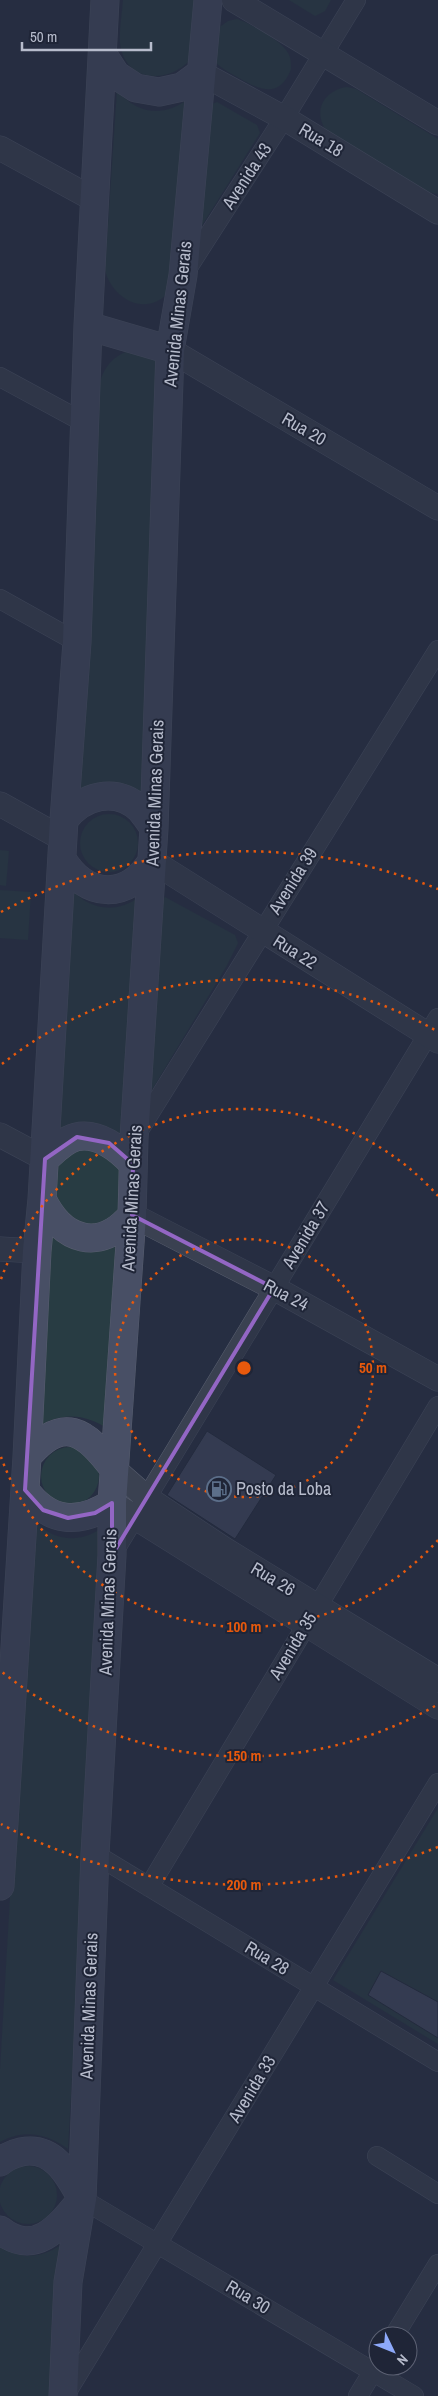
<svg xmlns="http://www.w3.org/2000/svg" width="438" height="2396" viewBox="0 0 438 2396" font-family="'Archivo Narrow',sans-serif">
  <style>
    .green { fill: #283c43 }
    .building { fill: #454d64; stroke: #212739 }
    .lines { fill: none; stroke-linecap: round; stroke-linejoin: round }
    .minor-casing { stroke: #585e6f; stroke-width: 20 }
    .tertiary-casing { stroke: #585e6f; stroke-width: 25 }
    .secondary-casing { stroke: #585e6f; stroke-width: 29 }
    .minor { stroke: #3a4151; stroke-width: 19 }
    .tertiary { stroke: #3a4151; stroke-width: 24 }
    .secondary { stroke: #484f65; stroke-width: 28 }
    .marked { fill: none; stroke: #9366c4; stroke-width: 4; stroke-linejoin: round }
    .ring { fill: none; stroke: #e8590c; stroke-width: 2.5; stroke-dasharray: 2.5 5 }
    .labels { text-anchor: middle; stroke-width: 4; stroke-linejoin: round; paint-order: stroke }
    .street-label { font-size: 18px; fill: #b7bccc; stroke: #1f2537 }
    .poi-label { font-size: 18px; fill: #b7bccc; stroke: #1f2537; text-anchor: start }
    .centre { fill: #e8590c; stroke: #1f2537; stroke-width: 2.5 }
    .ring-label { font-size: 15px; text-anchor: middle; font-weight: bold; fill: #e8590c; stroke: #1f2537; stroke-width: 4; stroke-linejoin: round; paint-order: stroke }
  </style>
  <rect width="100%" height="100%" fill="#262e42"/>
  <path class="green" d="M 123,0 L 196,0 L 189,61 C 166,85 124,81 120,43 C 119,30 122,14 123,0 Z
    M 289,0 L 331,0 L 325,11 L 315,16 Z
    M 237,19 C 250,23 282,41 288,53 C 291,58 291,63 291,69 C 280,98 261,91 239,78 C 230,73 221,68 213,60 L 213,32 L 228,21 Z
    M 347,87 L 356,89 L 438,139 L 438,194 L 427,192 L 329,134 C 312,115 321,91 347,87 Z
    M 117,90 C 136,114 164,118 188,99 L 178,279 C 174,284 171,291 166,295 C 142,317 111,296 105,270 Z
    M 217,102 L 257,125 L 260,133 L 201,227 L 210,105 Z
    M 135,349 L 159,357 L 148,797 C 120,777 106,783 75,794 L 100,382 C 106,363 116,354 135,349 Z
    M80 843a29 29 0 1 1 58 0a29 29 0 1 1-58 0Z
    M 0,850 L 9,851 L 6,886 L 0,885 Z
    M 70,888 C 90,911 117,914 141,896 L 127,1144 L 55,1140 Z
    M 0,890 L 31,892 L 28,940 L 0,938 Z
    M 165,897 L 235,935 L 238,943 L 226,967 L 150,1093 L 163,899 Z
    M 90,1143 L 119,1160 L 123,1204 L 116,1217 L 90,1229 L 51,1203 C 53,1162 50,1161 90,1143 Z
    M 50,1223 L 121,1232 L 109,1430 C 86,1413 61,1412 37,1427 Z
    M41 1476a29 29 0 1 1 58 0a29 29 0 1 1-58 0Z
    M 32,1518 C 51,1541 79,1545 103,1527 L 68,2149 C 47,2133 23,2129 0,2142 L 0,2070 Z
    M 438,1808 L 438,2044 L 333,1980 Z
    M-1 2195a29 29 0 1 1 58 0a29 29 0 1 1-58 0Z
    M 62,2244 L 53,2396 L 0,2396 L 0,2245 C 20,2261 43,2258 62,2244 Z"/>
  <path class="building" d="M 207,1431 L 276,1475 L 235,1539 L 167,1495 Z
    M 381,1971 L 438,2002 L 438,2038 L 368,1995 Z"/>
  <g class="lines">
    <defs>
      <path id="minor" d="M 185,272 L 284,118 L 356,0
        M 0,377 L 85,423
        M 0,599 L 77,642
        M 136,1135 L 438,650
        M 113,1553 L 438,1018
        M 95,1854 L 438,2062
        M 149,1887 L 438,1406
        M 377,2156 L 438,2194
        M 82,2199 L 414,2396
        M 394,2336 L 438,2264
        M 65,2395 L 438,1783
        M 358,2396 L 378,2363"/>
      <path id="tertiary" d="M 234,0 L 438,123
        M 201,73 L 284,118 L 438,212
        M 0,148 L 95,200
        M 170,350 L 438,508
        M 0,804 L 63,839
        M 152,861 L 438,1041
        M 0,1135 L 45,1159
        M 132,1215 L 274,1288 L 438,1379
        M 0,1249 L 37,1251
        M 114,1469 L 147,1498 L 224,1549 L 438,1680
        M 112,1503 L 438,1707"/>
      <path id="secondary" d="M 103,55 L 116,75 L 136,88 L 159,92 L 182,87 L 201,73
        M 88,326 L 170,350
        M 64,820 C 82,796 115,786 140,809 C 145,815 150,822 154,828
        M 62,859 C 86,898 127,901 152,861
        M 45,1159 C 54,1151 64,1140 76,1137 C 98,1132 120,1149 133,1164
        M 42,1199 C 62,1241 100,1253 132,1215
        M 27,1457 C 63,1414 86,1431 114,1469
        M 25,1490 C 49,1523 79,1525 112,1503
        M 0,1886 L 27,1457 L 37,1251 L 42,1199 L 64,820 L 77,642 L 88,326 L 105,0
        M 0,2162 C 7,2156 12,2154 21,2152 C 53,2145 69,2175 82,2199 C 60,2226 36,2258 0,2230
        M 63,2396 L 68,2282 L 82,2199 L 95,1854 L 112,1555 L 112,1503 L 132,1215 L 134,1138 L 154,828 L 170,350 L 183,275 L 208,0"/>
    </defs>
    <use href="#minor" class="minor-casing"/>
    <use href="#tertiary" class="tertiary-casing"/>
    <use href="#secondary" class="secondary-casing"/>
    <use href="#minor" class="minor"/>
    <use href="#tertiary" class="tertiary"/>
    <use href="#secondary" class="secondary"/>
  </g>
  <path d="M0 0H438V2396H0ZM 77,1137 L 109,1143 L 133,1164 L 132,1215 L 274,1288 L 112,1555 L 112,1503 L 95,1513 L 68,1518 L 43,1510 L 25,1490 L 45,1159 Z" fill="#262e42" fill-opacity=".55" fill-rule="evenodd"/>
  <path class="marked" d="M 77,1137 L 109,1143 L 133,1164 L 132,1215 L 274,1288 L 112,1555 L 112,1503 L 95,1513 L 68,1518 L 43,1510 L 25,1490 L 45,1159 Z"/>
  <g class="ring">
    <circle cx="244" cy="1368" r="129"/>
    <path d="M438 1540A259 259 0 0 1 1 1457M1 1279A259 259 0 0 1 438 1196"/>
    <path d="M435 1706A388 388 0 0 1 2 1672M2 1064A388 388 0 0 1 435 1030"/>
    <path d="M438 1847A517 517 0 0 1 1 1824M1 912A517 517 0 0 1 438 889"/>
  </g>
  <defs>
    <symbol id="fuel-ring" viewBox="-11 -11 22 22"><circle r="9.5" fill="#1f2537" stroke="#5c6f8a" stroke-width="1.5"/><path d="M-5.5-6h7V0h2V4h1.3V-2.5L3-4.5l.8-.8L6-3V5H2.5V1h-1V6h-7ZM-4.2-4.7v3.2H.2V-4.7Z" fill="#5c6f8a"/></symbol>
  </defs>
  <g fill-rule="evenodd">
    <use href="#fuel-ring" x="205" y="1475" width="28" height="28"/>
  </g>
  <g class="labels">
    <g class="street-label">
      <text transform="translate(321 140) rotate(31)" y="6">Rua 18</text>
      <text transform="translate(247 176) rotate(-57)" y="6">Avenida 43</text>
      <text transform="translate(178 314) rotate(-84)" y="6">Avenida Minas Gerais</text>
      <text transform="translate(304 429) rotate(30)" y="6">Rua 20</text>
      <text transform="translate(155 793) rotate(-88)" y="6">Avenida Minas Gerais</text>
      <text transform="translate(293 881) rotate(-58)" y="6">Avenida 39</text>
      <text transform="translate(295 952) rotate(32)" y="6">Rua 22</text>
      <text transform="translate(132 1198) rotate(-87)" y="6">Avenida Minas Gerais</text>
      <text transform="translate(306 1235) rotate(-59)" y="6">Avenida 37</text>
      <text transform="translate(286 1295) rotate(28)" y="6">Rua 24</text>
      <text transform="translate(273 1579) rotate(31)" y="6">Rua 26</text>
      <text transform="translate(108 1602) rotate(-88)" y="6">Avenida Minas Gerais</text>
      <text transform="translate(293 1646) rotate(-59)" y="6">Avenida 35</text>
      <text transform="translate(267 1958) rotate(31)" y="6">Rua 28</text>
      <text transform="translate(89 2006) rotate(-88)" y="6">Avenida Minas Gerais</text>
      <text transform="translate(252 2089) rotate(-59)" y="6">Avenida 33</text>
      <text transform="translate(248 2297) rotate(31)" y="6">Rua 30</text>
    </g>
    <g class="poi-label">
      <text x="236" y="1495">Posto da Loba</text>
    </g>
  </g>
  <circle cx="244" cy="1368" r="8" class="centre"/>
  <g class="ring-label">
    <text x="373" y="1373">50 m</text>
    <text x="244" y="1632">100 m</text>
    <text x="244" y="1761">150 m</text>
    <text x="244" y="1890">200 m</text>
  </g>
  <g transform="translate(393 2351) rotate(133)"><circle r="24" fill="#1f2537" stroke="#5c6173"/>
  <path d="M0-4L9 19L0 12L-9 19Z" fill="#8da9fa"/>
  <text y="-8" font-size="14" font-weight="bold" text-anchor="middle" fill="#b7bccc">N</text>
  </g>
  <path d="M22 42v8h129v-8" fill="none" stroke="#b7bccc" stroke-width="2.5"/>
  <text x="30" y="42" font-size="15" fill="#b7bccc" stroke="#1f2537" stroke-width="4" paint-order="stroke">50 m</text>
</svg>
